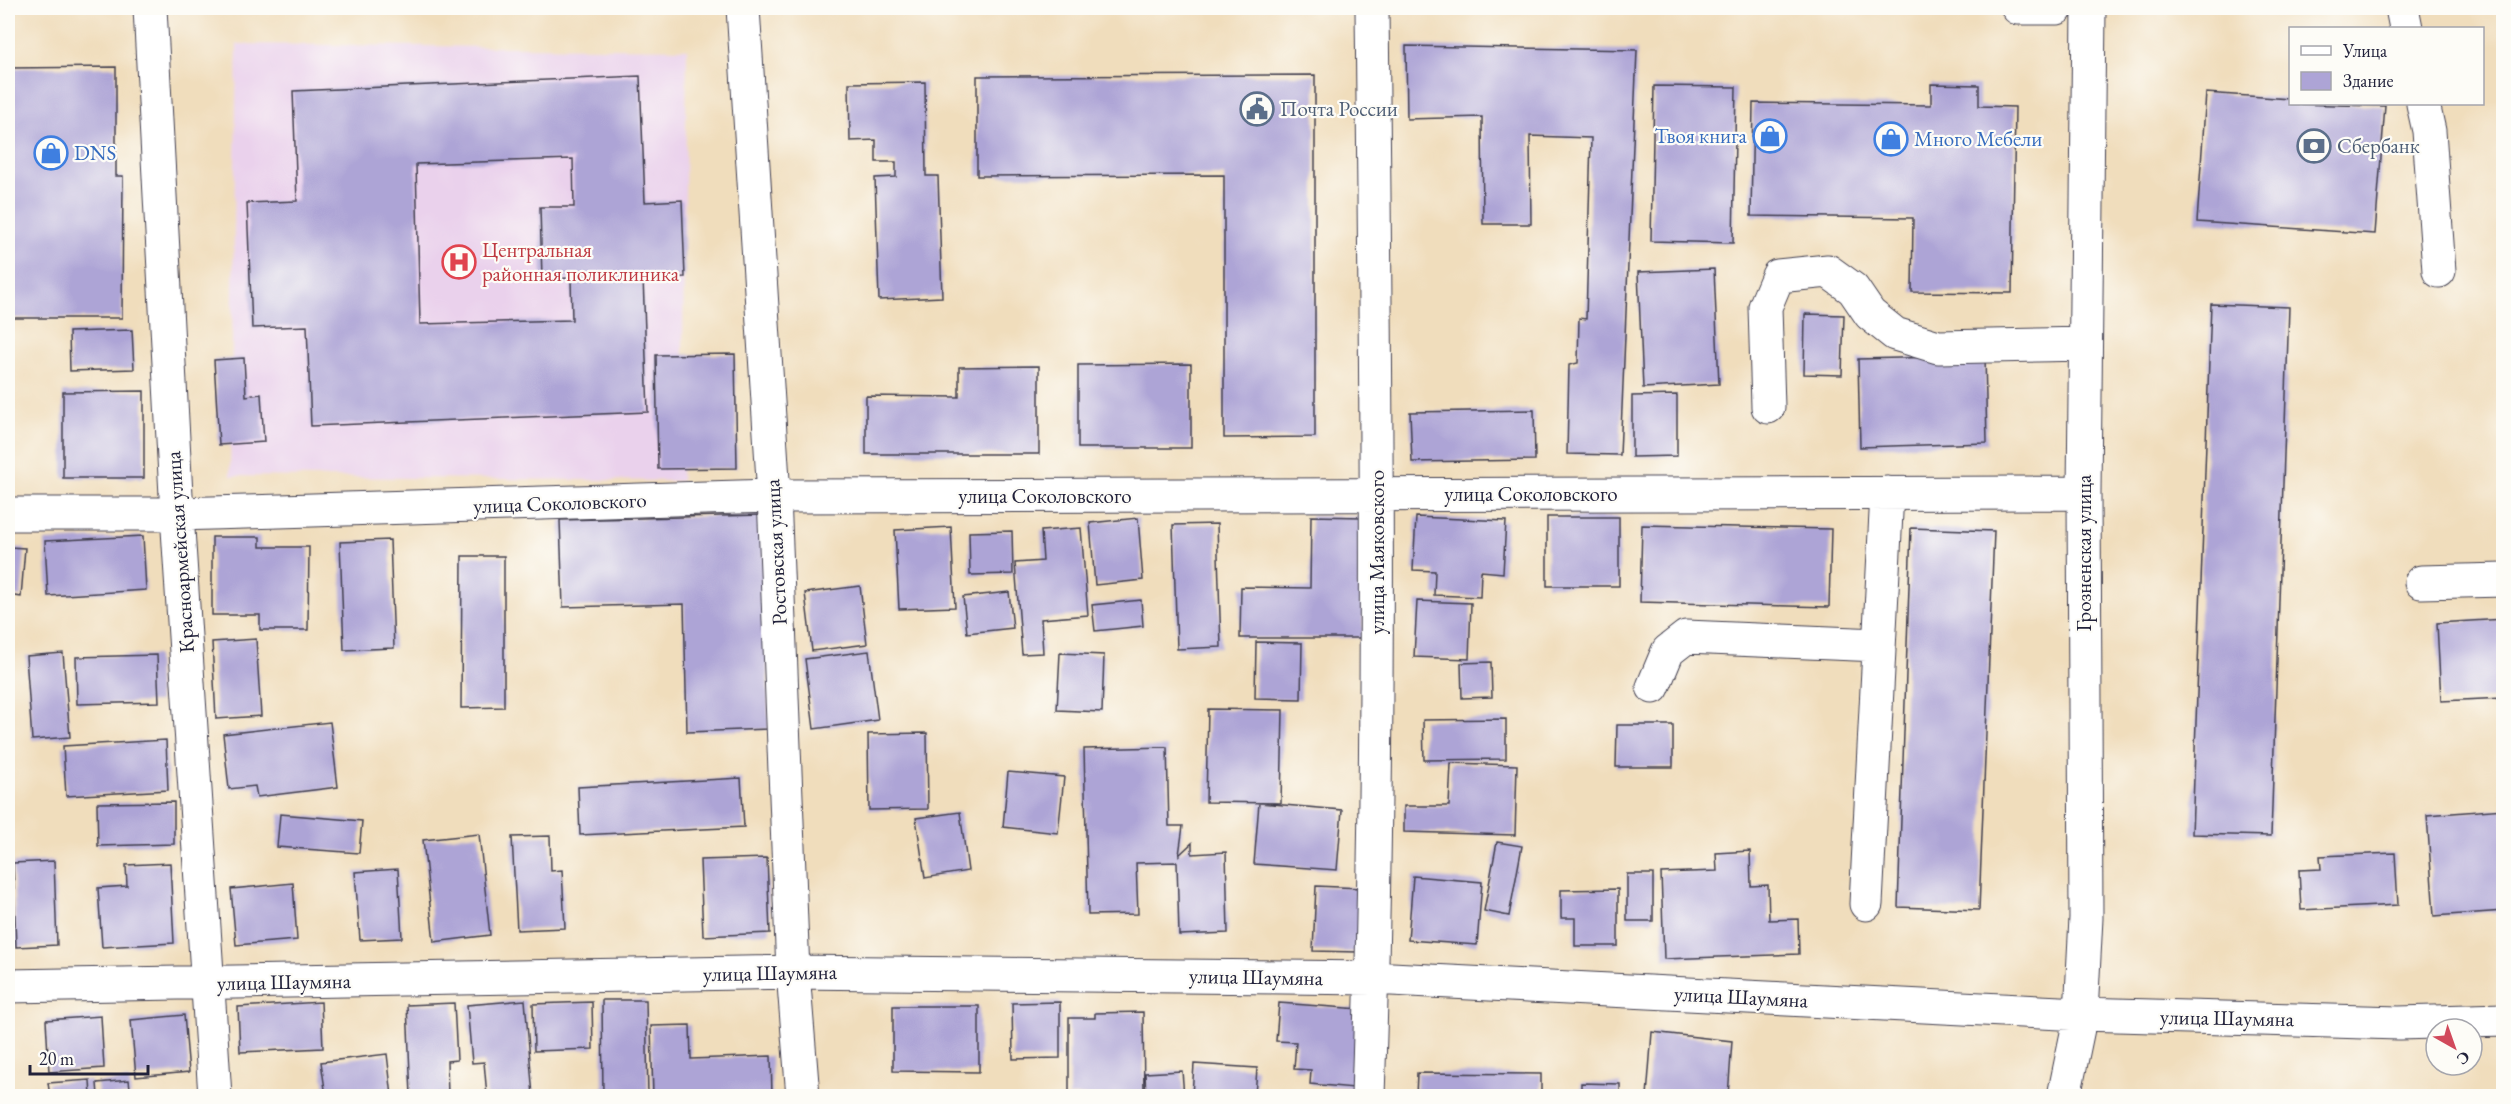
<svg xmlns="http://www.w3.org/2000/svg" width="2511" height="1104" viewBox="0 0 2511 1104" font-family="'EB Garamond',serif">
  <style>
    .built { fill: #ead1ec }
    .building { fill: #ada4d6; fill-rule: evenodd }
    .lines { fill: none; stroke-linecap: round; stroke-linejoin: round }
    .minor-casing { stroke: #413e4e; stroke-width: 35 }
    .minor { stroke: #fff; stroke-width: 33 }
    .labels { text-anchor: middle; stroke-width: 4.5; stroke-linejoin: round; paint-order: stroke }
    .service-label { font-size: 21px; fill: #4e5e75; stroke: #fdfcf7; text-anchor: start }
    .shop-label { font-size: 21px; fill: #366cbe; stroke: #fdfcf7; text-anchor: start }
    .health-label { font-size: 21px; fill: #be3a42; stroke: #fdfcf7; text-anchor: start }
    .street-label { font-size: 21px; fill: #22223b; stroke: #fdfcf7 }
  </style>
  <rect width="100%" height="100%" fill="#fdfcf7"/>
  <filter id="ink" filterUnits="userSpaceOnUse"><feTurbulence type="fractalNoise" baseFrequency=".0167" numOctaves="2"/><feDisplacementMap in="SourceGraphic" scale="12" xChannelSelector="R" yChannelSelector="G"/><feConvolveMatrix kernelMatrix="1 2 1 2 8 2 1 2 1" color-interpolation-filters="sRGB"/></filter>
  <filter id="wash" filterUnits="userSpaceOnUse"><feTurbulence type="fractalNoise" baseFrequency=".008" numOctaves="4" result="noise"/><feDisplacementMap in="SourceGraphic" scale="24" xChannelSelector="R" yChannelSelector="G"/><feGaussianBlur stdDeviation="1.35" result="paint"/><feColorMatrix in="noise" values="0 0 0 0 0 0 0 0 0 0 0 0 0 0 0 0 0 1.4 0 .05"/><feComposite in="paint" operator="in"/></filter>
  <g filter="url(#wash)">
    <rect width="100%" height="100%" fill="#f0ddbc"/>
    <path class="built" d="M 237,44 L 687,49 L 681,481 L 230,476 Z"/>
    <g id="blocks">
      <path class="building" d="M 1406,46 L 1637,50 L 1620,455 L 1567,454 L 1569,365 L 1578,363 L 1579,318 L 1586,319 L 1591,138 L 1530,136 L 1531,224 L 1483,224 L 1482,117 L 1407,119 Z
        M 116,67 L 116,176 L 123,176 L 122,318 L 8,318 L 8,68 Z
        M 1315,75 L 1315,437 L 1224,438 L 1224,175 L 977,176 L 977,76 Z
        M 640,76 L 645,202 L 682,200 L 685,277 L 643,278 L 648,412 L 311,426 L 307,326 L 252,328 L 247,203 L 297,201 L 293,91 ZM 573,159 L 574,207 L 540,207 L 542,279 L 571,278 L 572,320 L 420,324 L 416,164 Z
        M 925,82 L 926,176 L 938,176 L 942,297 L 879,300 L 875,178 L 896,177 L 896,162 L 876,162 L 876,140 L 850,141 L 849,83 Z
        M 1931,84 L 1979,85 L 1979,106 L 2015,107 L 2012,293 L 1912,292 L 1913,218 L 1751,216 L 1753,103 L 1931,105 Z
        M 1654,86 L 1736,87 L 1733,243 L 1651,241 Z
        M 2206,93 L 2290,99 L 2290,104 L 2385,106 L 2375,234 L 2197,222 Z
        M 1714,269 L 1719,384 L 1643,388 L 1638,272 Z
        M 2211,304 L 2289,307 L 2271,836 L 2192,834 Z
        M 1805,314 L 1844,315 L 1842,375 L 1804,374 Z
        M 132,330 L 134,369 L 70,371 L 69,332 Z
        M 735,354 L 737,468 L 658,469 L 656,355 Z
        M 1985,356 L 1987,443 L 1860,447 L 1858,359 Z
        M 244,358 L 246,396 L 261,394 L 264,442 L 219,445 L 214,360 Z
        M 1191,364 L 1191,448 L 1078,448 L 1078,365 Z
        M 1039,366 L 1039,454 L 866,454 L 866,396 L 959,397 L 959,367 Z
        M 144,391 L 144,478 L 63,478 L 63,392 Z
        M 1677,395 L 1677,456 L 1632,457 L 1632,396 Z
        M 1534,410 L 1535,460 L 1412,462 L 1410,412 Z
        M 763,515 L 769,729 L 687,732 L 684,604 L 563,607 L 560,520 Z
        M 1311,516 L 1364,517 L 1363,638 L 1240,638 L 1241,587 L 1310,588 Z
        M 1416,517 L 1506,521 L 1503,573 L 1481,571 L 1480,597 L 1434,595 L 1435,571 L 1413,570 Z
        M 1547,517 L 1619,517 L 1619,586 L 1547,586 Z
        M 1138,518 L 1143,580 L 1095,585 L 1090,523 Z
        M 1217,524 L 1221,647 L 1177,649 L 1173,525 Z
        M 1642,525 L 1831,529 L 1829,607 L 1640,602 Z
        M 951,527 L 955,607 L 899,609 L 895,530 Z
        M 1081,528 L 1088,615 L 1041,619 L 1043,653 L 1022,654 L 1015,563 L 1043,561 L 1041,531 Z
        M 1911,528 L 1994,531 L 1979,910 L 1898,907 Z
        M 1012,531 L 1013,574 L 970,575 L 969,532 Z
        M 143,536 L 146,590 L 48,596 L 45,541 Z
        M 212,537 L 260,537 L 260,547 L 309,547 L 308,630 L 260,630 L 260,615 L 212,615 Z
        M 390,540 L 394,648 L 344,650 L 340,542 Z
        M 8,547 L 25,548 L 21,597 L 8,595 Z
        M 462,556 L 504,556 L 504,707 L 461,708 Z
        M 860,586 L 867,644 L 812,651 L 805,593 Z
        M 1009,592 L 1013,628 L 967,633 L 963,597 Z
        M 1141,600 L 1143,626 L 1095,631 L 1092,605 Z
        M 1417,601 L 1471,603 L 1469,659 L 1414,657 Z
        M 2504,619 L 2504,698 L 2441,701 L 2437,623 Z
        M 256,639 L 261,716 L 216,719 L 212,642 Z
        M 1256,642 L 1302,643 L 1301,699 L 1255,698 Z
        M 869,651 L 878,720 L 814,729 L 805,659 Z
        M 63,653 L 70,737 L 32,740 L 26,656 Z
        M 1060,653 L 1104,655 L 1102,712 L 1057,710 Z
        M 157,655 L 159,702 L 77,704 L 76,657 Z
        M 1491,662 L 1492,697 L 1462,698 L 1461,663 Z
        M 1208,709 L 1283,710 L 1281,803 L 1206,802 Z
        M 1506,719 L 1506,759 L 1424,760 L 1423,720 Z
        M 330,722 L 338,787 L 257,797 L 255,786 L 229,789 L 223,734 Z
        M 1617,725 L 1673,725 L 1673,767 L 1616,767 Z
        M 927,733 L 928,809 L 869,810 L 868,734 Z
        M 166,740 L 168,790 L 66,796 L 63,746 Z
        M 1167,747 L 1169,826 L 1183,826 L 1179,855 L 1192,843 L 1192,854 L 1226,852 L 1228,933 L 1179,935 L 1177,862 L 1136,863 L 1138,914 L 1088,915 L 1084,749 Z
        M 1451,763 L 1517,765 L 1515,835 L 1404,832 L 1404,806 L 1449,806 Z
        M 1008,772 L 1064,777 L 1058,833 L 1003,827 Z
        M 741,778 L 744,827 L 580,835 L 578,787 Z
        M 174,802 L 174,844 L 98,846 L 97,803 Z
        M 1259,803 L 1342,810 L 1337,870 L 1254,864 Z
        M 2504,809 L 2504,911 L 2434,916 L 2427,815 Z
        M 960,812 L 968,871 L 925,878 L 916,818 Z
        M 280,814 L 362,821 L 359,853 L 277,847 Z
        M 479,834 L 490,935 L 434,942 L 423,840 Z
        M 550,836 L 551,871 L 562,870 L 565,928 L 517,930 L 512,837 Z
        M 1497,842 L 1522,846 L 1509,916 L 1484,911 Z
        M 1750,851 L 1751,886 L 1768,885 L 1769,920 L 1798,919 L 1799,954 L 1664,959 L 1661,873 L 1717,871 L 1716,853 Z
        M 2395,853 L 2398,905 L 2301,910 L 2299,870 L 2321,869 L 2320,856 Z
        M 767,858 L 770,933 L 703,936 L 700,860 Z
        M 54,861 L 57,945 L 16,947 L 13,863 Z
        M 170,863 L 174,943 L 102,947 L 98,888 L 127,886 L 126,865 Z
        M 398,869 L 402,938 L 360,940 L 355,872 Z
        M 1627,874 L 1653,874 L 1653,921 L 1627,921 Z
        M 1413,876 L 1482,882 L 1477,945 L 1408,940 Z
        M 293,883 L 297,940 L 236,945 L 231,889 Z
        M 1316,886 L 1361,888 L 1358,952 L 1313,951 Z
        M 1618,889 L 1618,946 L 1575,946 L 1575,918 L 1561,918 L 1561,890 Z
        M 525,1000 L 533,1096 L 487,1096 L 484,1062 L 472,1063 L 467,1005 Z
        M 602,1000 L 646,1000 L 648,1096 L 603,1096 Z
        M 321,1002 L 323,1048 L 240,1052 L 238,1007 Z
        M 592,1002 L 593,1049 L 534,1051 L 533,1004 Z
        M 1060,1002 L 1060,1058 L 1013,1059 L 1012,1003 Z
        M 454,1003 L 457,1060 L 447,1061 L 448,1096 L 411,1096 L 407,1005 Z
        M 1279,1003 L 1360,1009 L 1354,1088 L 1310,1084 L 1311,1070 L 1294,1069 L 1296,1042 L 1276,1041 Z
        M 893,1006 L 979,1006 L 979,1072 L 893,1071 Z
        M 1143,1012 L 1144,1096 L 1069,1096 L 1069,1018 L 1095,1018 L 1095,1013 Z
        M 184,1015 L 189,1072 L 136,1077 L 131,1020 Z
        M 101,1016 L 104,1068 L 49,1072 L 46,1020 Z
        M 690,1025 L 691,1059 L 771,1056 L 772,1096 L 653,1096 L 651,1026 Z
        M 1652,1032 L 1732,1041 L 1728,1096 L 1647,1096 Z
        M 387,1054 L 392,1096 L 326,1096 L 321,1062 Z
        M 1194,1064 L 1257,1068 L 1255,1096 L 1192,1096 Z
        M 1182,1071 L 1184,1096 L 1146,1096 L 1145,1073 Z
        M 1417,1073 L 1541,1074 L 1541,1096 L 1416,1096 Z
        M 90,1080 L 91,1096 L 50,1096 L 48,1083 Z
        M 129,1080 L 131,1096 L 98,1096 L 97,1083 Z
        M 1581,1083 L 1620,1084 L 1620,1096 L 1581,1096 Z"/>
    </g>
  </g>
  <g filter="url(#ink)">
    <use href="#blocks" fill-opacity="0" stroke="#413e4e" stroke-width="1.5"/>
    <g class="lines">
      <defs>
        <path id="minor" d="M 150,8 L 177,514 L 215,1096
          M 743,8 L 774,496 L 793,972 L 803,1096
          M 2018,8 L 2057,8
          M 2402,8 L 2406,28
          M 2423,104 L 2429,131 L 2439,271
          M 1768,407 L 1765,307 L 1778,276 L 1828,271 L 1853,289 L 1870,314 L 1895,334 L 1938,347 L 2085,344
          M 8,514 L 177,514 L 774,496 L 2084,493
          M 2421,582 L 2504,580
          M 1653,687 L 1668,651 L 1686,637 L 1879,645
          M 1866,904 L 1887,493
          M 8,986 L 793,972 L 1372,978 L 2081,1014 L 2399,1023 L 2504,1020
          M 1368,1096 C 1381,734 1376,370 1372,8
          M 2064,1096 L 2081,1014 L 2086,918 L 2084,493 L 2089,8"/>
      </defs>
      <use href="#minor" class="minor-casing"/>
      <use href="#minor" class="minor"/>
    </g>
  </g>
  <defs>
    <symbol id="civic-ring" viewBox="-11 -11 22 22"><circle r="9.5" fill="#fdfcf7" stroke="#5c6f8a" stroke-width="1.5"/><path d="M-.6-6.5H3V-4.5H.6V-3L4-1V1h2V6H-6V1h2V-1L-.6-3ZM-1.2 2.5V6h2.4V2.5Z" fill="#5c6f8a"/></symbol>
    <symbol id="shop-ring" viewBox="-11 -11 22 22"><circle r="9.5" fill="#fdfcf7" stroke="#3f7fe0" stroke-width="1.5"/><path d="M-5-2.5h2.3a2.7 3.5 0 0 1 5.4 0H5L5.5 6h-11ZM-1.5-2.5h3a1.5 2.3 0 0 0-3 0Z" fill="#3f7fe0"/></symbol>
    <symbol id="bank-ring" viewBox="-11 -11 22 22"><circle r="9.5" fill="#fdfcf7" stroke="#5c6f8a" stroke-width="1.5"/><path d="M-6-4H6V4H-6ZM0-2.3a2.3 2.3 0 1 0 0 4.6a2.3 2.3 0 1 0 0-4.6Z" fill="#5c6f8a"/></symbol>
    <symbol id="hospital-ring" viewBox="-11 -11 22 22"><circle r="9.5" fill="#fdfcf7" stroke="#e0444e" stroke-width="1.5"/><path d="M-5-5h3v3.5h4V-5h3V5h-3V1.5h-4V5h-3Z" fill="#e0444e"/></symbol>
  </defs>
  <g fill-rule="evenodd">
    <use href="#civic-ring" x="1238" y="90" width="38" height="38"/>
    <use href="#shop-ring" x="1751" y="117" width="38" height="38"/>
    <use href="#shop-ring" x="1872" y="120" width="38" height="38"/>
    <use href="#bank-ring" x="2295" y="127" width="38" height="38"/>
    <use href="#shop-ring" x="32" y="134" width="38" height="38"/>
    <use href="#hospital-ring" x="440" y="243" width="38" height="38"/>
  </g>
  <g class="labels">
    <g class="service-label">
      <text x="1280" y="116">Почта России</text>
      <text x="2337" y="153">Сбербанк</text>
    </g>
    <g class="shop-label">
      <text x="1747" y="143" text-anchor="end">Твоя книга</text>
      <text x="1914" y="146">Много Мебели</text>
      <text x="74" y="160">DNS</text>
    </g>
    <g class="health-label">
      <text x="482" y="257">Центральная<tspan x="482" dy="24">районная поликлиника</tspan></text>
    </g>
    <g class="street-label">
      <text x="1531" y="501">улица Соколовского</text>
      <text x="1045" y="503">улица Соколовского</text>
      <text transform="translate(560 503) rotate(-2)" y="7">улица Соколовского</text>
      <text transform="translate(180 552) rotate(-94)" y="7">Красноармейская улица</text>
      <text transform="translate(776 552) rotate(-93)" y="7">Ростовская улица</text>
      <text transform="translate(1377 552) rotate(-90)" y="7">улица Маяковского</text>
      <text transform="translate(2084 553) rotate(-90)" y="7">Грозненская улица</text>
      <text transform="translate(770 973) rotate(-1)" y="7">улица Шаумяна</text>
      <text transform="translate(1256 977) rotate(1)" y="7">улица Шаумяна</text>
      <text transform="translate(284 982) rotate(-1)" y="7">улица Шаумяна</text>
      <text transform="translate(1741 997) rotate(3)" y="7">улица Шаумяна</text>
      <text transform="translate(2227 1018) rotate(1)" y="7">улица Шаумяна</text>
    </g>
  </g>
  <rect width="2511" height="1104" fill="none" stroke="#fdfcf7" stroke-width="30"/>
  <rect x="2289" y="27" width="195" height="78" fill="#fdfcf7" stroke="#a5a5ac" stroke-width="1.5"/>
  <rect x="2301" y="46" width="30" height="9" fill="#ffffff" stroke="#a5a5ac" stroke-width="1.5"/>
  <text x="2343" y="57" font-size="18" fill="#22223b">Улица</text>
  <rect x="2301" y="72" width="30" height="18" fill="#ada4d6" stroke="#a5a5ac" stroke-width="1.5"/>
  <text x="2343" y="87" font-size="18" fill="#22223b">Здание</text>
  <g transform="translate(2454 1047) rotate(140)"><circle r="28" fill="#fdfcf7" stroke="#a5a5ac" stroke-width="1.5"/>
  <path d="M0-4.5L10 22L0 15L-10 22Z" fill="#d1495b"/>
  <text y="-9" font-size="16" font-weight="bold" text-anchor="middle" fill="#22223b">С</text>
  </g>
  <path d="M30 1065v9h118v-9" fill="none" stroke="#22223b" stroke-width="3"/>
  <text x="39" y="1065" font-size="18" fill="#22223b" stroke="#fdfcf7" stroke-width="4.5" paint-order="stroke">20 m</text>
</svg>
